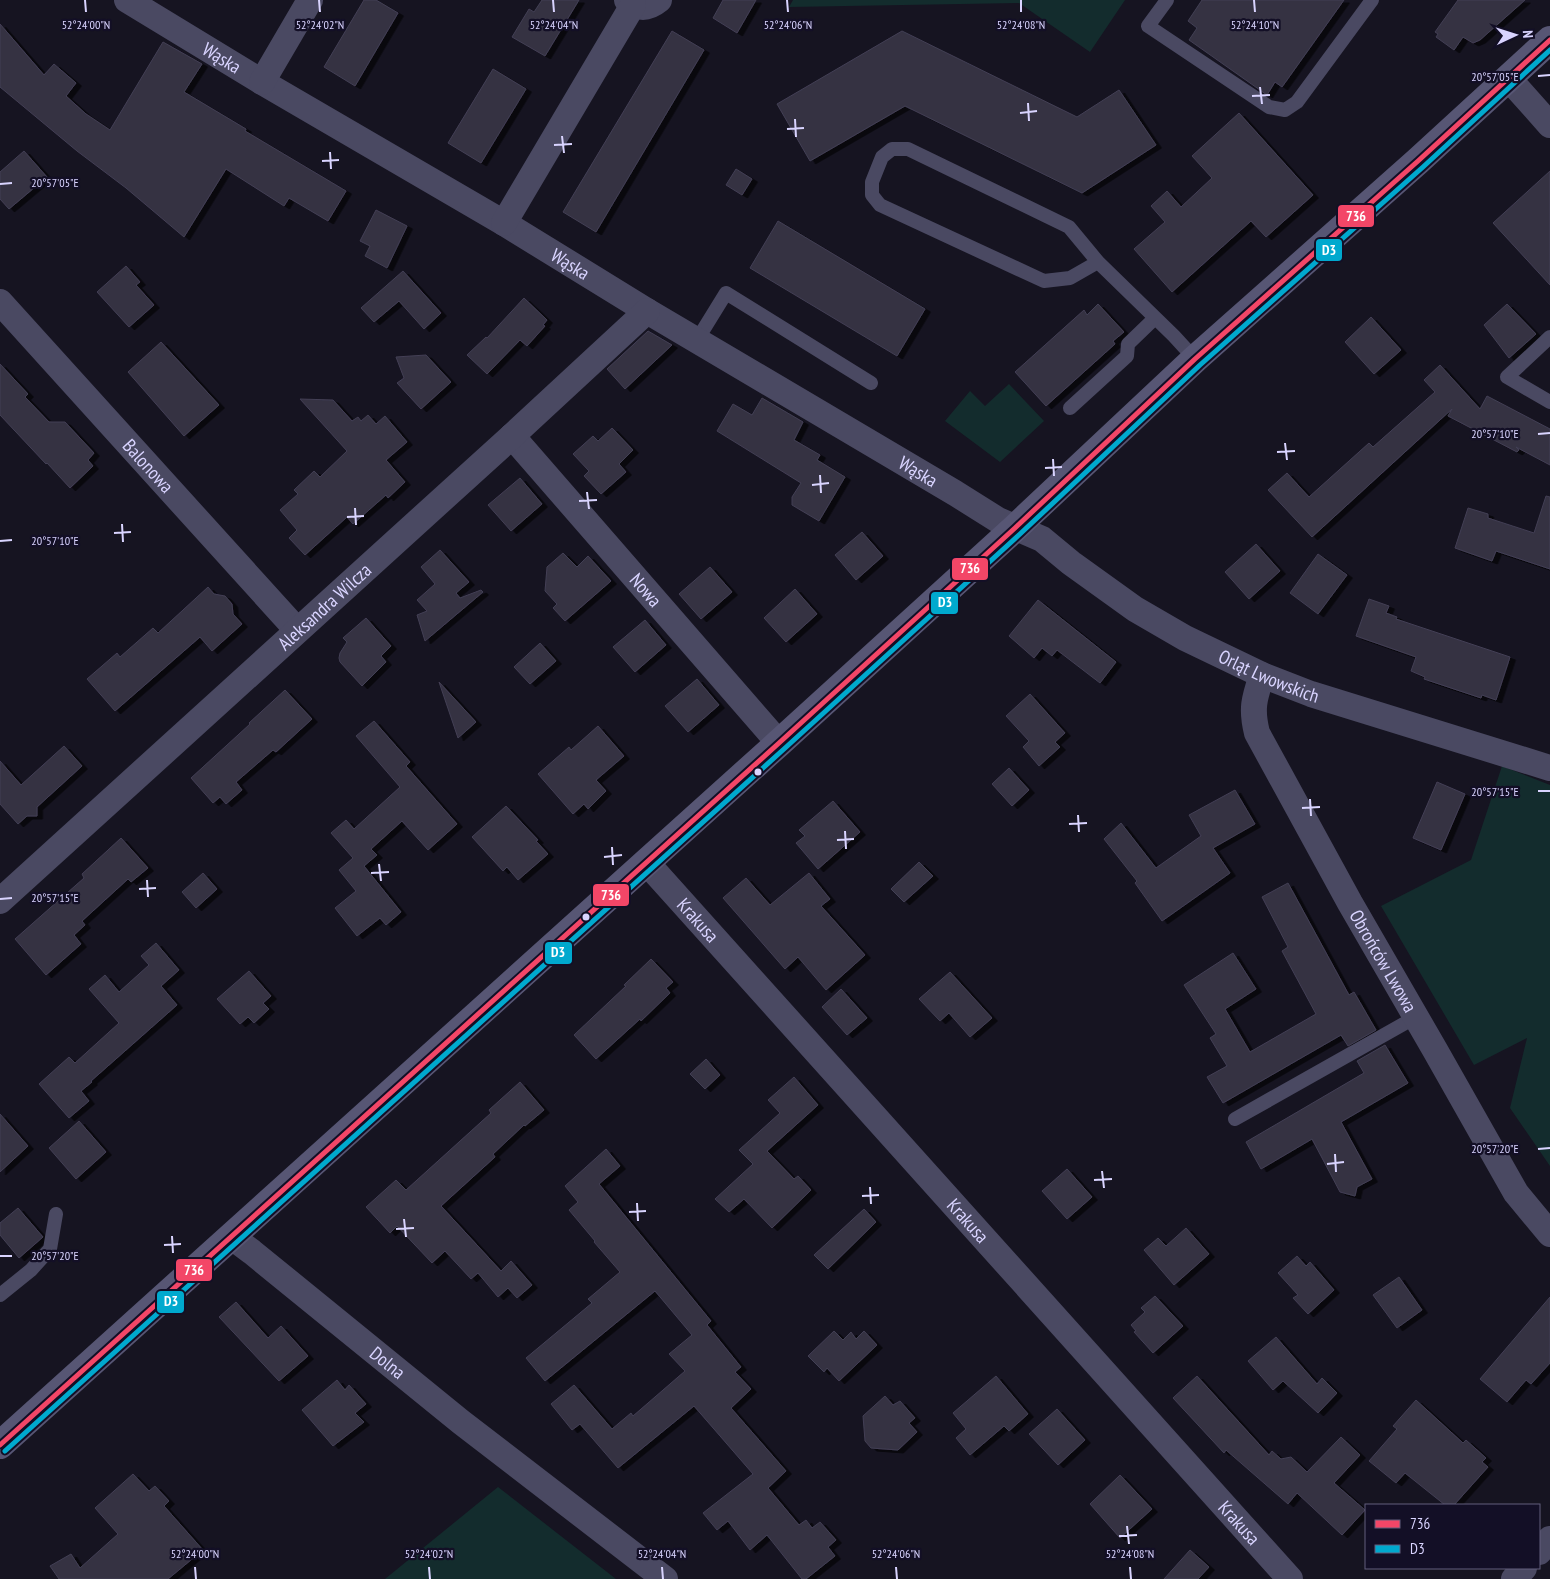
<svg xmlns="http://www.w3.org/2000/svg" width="1550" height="1579" viewBox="0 0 1550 1579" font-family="'PT Sans Narrow',sans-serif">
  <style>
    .green { fill: #132c2d }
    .building { fill: #343243; stroke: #433f54; filter: url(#shadow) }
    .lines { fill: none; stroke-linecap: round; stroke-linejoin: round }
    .lane { stroke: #4a4962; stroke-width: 14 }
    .street { stroke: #4a4962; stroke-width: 26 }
    .secondary { stroke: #575674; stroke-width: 28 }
    .bus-1-casing { stroke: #130f26; stroke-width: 9 }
    .bus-2-casing { stroke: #130f26; stroke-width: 9 }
    .bus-1 { stroke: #f34667; stroke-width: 5 }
    .bus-2 { stroke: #00a9ce; stroke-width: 5 }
    .ticks { fill: none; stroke: #d9d4ff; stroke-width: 2 }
    .bus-dot { fill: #d9d4ff; stroke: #130f26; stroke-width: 2 }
    .labels { text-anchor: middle; stroke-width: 4.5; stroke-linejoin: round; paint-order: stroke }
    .street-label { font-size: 19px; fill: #d9d4ff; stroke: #130f26 }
    .ticks-label { font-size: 12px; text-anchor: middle; fill: #d9d4ff; stroke: #130f26; stroke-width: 4.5; stroke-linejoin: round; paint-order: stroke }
    .line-badge { stroke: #130f26; stroke-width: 2 }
    .badge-label { font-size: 14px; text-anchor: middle; font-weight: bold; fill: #fff }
  </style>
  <defs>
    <filter id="shadow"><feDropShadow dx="5.5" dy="3" stdDeviation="0" flood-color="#0009"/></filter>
  </defs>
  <rect width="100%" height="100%" fill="#161421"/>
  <path class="green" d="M 793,0 L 1125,0 L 1090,52 L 1019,3 L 789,7 Z
    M 1009,384 L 1044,421 L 1000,462 L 945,421 L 970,391 L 985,406 Z
    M 1502,766 L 1550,785 L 1550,1166 L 1510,1108 L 1527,1038 L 1474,1065 L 1381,906 L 1471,860 Z
    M 498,1487 L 616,1579 L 385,1579 Z"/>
  <path class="building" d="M 364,0 L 376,0 L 398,13 L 355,86 L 324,67 Z
    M 542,0 L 579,0 L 545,56 L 512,37 L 529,9 L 534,12 Z
    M 723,0 L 756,0 L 737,33 L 713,18 Z
    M 1202,0 L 1344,0 L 1282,87 L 1275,82 L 1267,95 L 1189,40 L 1197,28 L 1188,21 Z
    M 1458,0 L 1525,0 L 1480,40 L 1473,43 L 1463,37 L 1454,50 L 1436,37 L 1438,34 L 1435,32 Z
    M 0,24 L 44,75 L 54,64 L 76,83 L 66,96 L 86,114 L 110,130 L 163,42 L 202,64 L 184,92 L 246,129 L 245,131 L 346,191 L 328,221 L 289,198 L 284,206 L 226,169 L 184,237 L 126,188 L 77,151 L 0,87 Z
    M 672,31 L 704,50 L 596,232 L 563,212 Z
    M 902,31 L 1077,117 L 1119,90 L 1156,145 L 1082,193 L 905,106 L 810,161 L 777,104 Z
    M 493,69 L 526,89 L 481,163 L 448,143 Z
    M 1239,113 L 1313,195 L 1266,237 L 1251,221 L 1172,292 L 1134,249 L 1165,222 L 1151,206 L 1167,191 L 1181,207 L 1212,178 L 1192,156 Z
    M 24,151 L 47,177 L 9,209 L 0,199 L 0,172 Z
    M 736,169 L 752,179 L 742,195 L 726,185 Z
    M 1550,171 L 1550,285 L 1493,223 Z
    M 376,210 L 407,226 L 387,268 L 365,256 L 370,246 L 360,241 Z
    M 778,221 L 925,309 L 897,356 L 750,268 Z
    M 126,266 L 140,282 L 136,285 L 154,305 L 129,327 L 97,292 Z
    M 403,271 L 441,313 L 424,329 L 399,301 L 374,322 L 361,308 Z
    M 524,298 L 547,320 L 543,325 L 545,326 L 527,346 L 520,340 L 487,374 L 467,355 L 486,337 L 487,338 Z
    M 1098,304 L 1124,332 L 1113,341 L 1115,344 L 1046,406 L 1015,372 L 1084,310 L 1087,315 Z
    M 1507,304 L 1536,334 L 1509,358 L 1484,325 Z
    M 1371,317 L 1401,350 L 1374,374 L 1345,342 Z
    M 648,331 L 672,345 L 625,389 L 607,369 Z
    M 161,342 L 219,405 L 184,436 L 128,372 Z
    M 426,355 L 451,382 L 421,409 L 397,383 L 404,378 L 396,357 Z
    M 0,364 L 28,394 L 25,397 L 49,422 L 65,422 L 94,453 L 88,460 L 93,466 L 70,488 L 47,463 L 46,464 L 0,415 Z
    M 1440,365 L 1480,409 L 1487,396 L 1550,429 L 1550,465 L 1516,447 L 1519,450 L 1517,452 L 1448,416 L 1452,409 L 1312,537 L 1268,490 L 1287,473 L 1309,497 L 1369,443 L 1373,447 L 1435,392 L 1424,380 Z
    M 762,398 L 803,422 L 794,440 L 820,455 L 817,460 L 845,477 L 819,521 L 792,505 L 792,497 L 801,483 L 717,431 L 733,404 L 752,415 Z
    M 300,399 L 333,400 L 352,421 L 358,417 L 361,421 L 368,415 L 376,424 L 385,416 L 407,442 L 386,460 L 405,482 L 388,498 L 386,495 L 353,524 L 347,517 L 305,555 L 289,538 L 297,530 L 280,510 L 298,494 L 294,490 L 314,471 L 320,477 L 347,451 Z
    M 612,428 L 633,450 L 619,464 L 626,472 L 601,494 L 584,476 L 589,471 L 573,454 L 593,436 L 598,441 Z
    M 520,478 L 542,504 L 511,531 L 488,505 Z
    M 1546,496 L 1550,497 L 1550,569 L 1496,551 L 1492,561 L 1455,548 L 1468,508 L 1488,514 L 1488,518 L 1534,533 Z
    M 862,532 L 883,556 L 856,580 L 835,555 Z
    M 1256,544 L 1280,571 L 1249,599 L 1225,572 Z
    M 440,550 L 469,582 L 456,593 L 460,598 L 481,590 L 483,592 L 425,641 L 417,615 L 427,611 L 417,600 L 435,584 L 421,567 Z
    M 563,553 L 577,567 L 588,556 L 611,581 L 565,621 L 553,608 L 557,604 L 545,591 L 547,567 Z
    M 1318,554 L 1347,575 L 1318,614 L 1290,593 Z
    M 710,567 L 732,592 L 701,619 L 679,594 Z
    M 208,587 L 214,594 L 225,596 L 232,604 L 233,614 L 242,624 L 212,651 L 200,637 L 115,711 L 87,679 L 117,653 L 120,657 L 153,628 L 158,633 Z
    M 795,589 L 817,614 L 786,642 L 764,618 Z
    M 1369,599 L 1389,606 L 1386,613 L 1397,617 L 1396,619 L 1510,657 L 1496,700 L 1482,695 L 1481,698 L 1424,679 L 1425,677 L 1411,671 L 1416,657 L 1356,636 Z
    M 1038,600 L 1116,662 L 1100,683 L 1057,650 L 1052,656 L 1042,648 L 1034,658 L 1009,636 Z
    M 366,618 L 391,646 L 381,656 L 386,662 L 362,686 L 340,662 L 339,658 L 340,653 L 347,642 L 343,638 Z
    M 645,620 L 666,645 L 635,672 L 613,647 Z
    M 540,643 L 556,661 L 530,684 L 514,667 Z
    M 697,679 L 719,705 L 688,732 L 665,706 Z
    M 439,682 L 476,722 L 458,738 Z
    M 285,690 L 312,719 L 276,752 L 273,750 L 236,782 L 242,790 L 226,804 L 220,797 L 213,803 L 191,778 L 250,724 L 249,723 Z
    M 1030,694 L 1065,733 L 1055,742 L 1060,747 L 1039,766 L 1023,747 L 1029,741 L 1006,716 Z
    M 374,721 L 410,762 L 406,766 L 457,824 L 428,850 L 402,821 L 371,849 L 377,855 L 364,866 L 401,912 L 386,925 L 380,918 L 357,936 L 335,908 L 356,891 L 339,870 L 353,858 L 331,833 L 346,820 L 354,829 L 400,787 L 356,736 Z
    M 598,726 L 624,756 L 596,780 L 606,791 L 588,809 L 584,804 L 573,814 L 538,774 L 569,747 L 571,750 Z
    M 64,746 L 82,766 L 37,807 L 37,816 L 27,816 L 18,824 L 0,804 L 0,761 L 21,785 Z
    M 1009,768 L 1029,790 L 1012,806 L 992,784 Z
    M 1437,782 L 1465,794 L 1441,850 L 1413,838 Z
    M 1235,790 L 1255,824 L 1213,848 L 1230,873 L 1162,921 L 1135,883 L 1137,881 L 1104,839 L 1121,823 L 1156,868 L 1201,836 L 1189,815 Z
    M 833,801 L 860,832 L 818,869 L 796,843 L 805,836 L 799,830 Z
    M 506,806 L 538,840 L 536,841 L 548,854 L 518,880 L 507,867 L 503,871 L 472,837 Z
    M 121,838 L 148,868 L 131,882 L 128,879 L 82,921 L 85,925 L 74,935 L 81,944 L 46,975 L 15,939 L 84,878 L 82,874 Z
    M 919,862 L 933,876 L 904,902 L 891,889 Z
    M 203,873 L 217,889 L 196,908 L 182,892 Z
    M 809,873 L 830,899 L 821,906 L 865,955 L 826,990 L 798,957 L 785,969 L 723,898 L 746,878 L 770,905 Z
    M 1288,883 L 1349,995 L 1354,992 L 1376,1030 L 1348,1046 L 1341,1035 L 1223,1103 L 1207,1077 L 1227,1066 L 1210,1038 L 1216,1034 L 1184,985 L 1233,953 L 1256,989 L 1225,1009 L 1250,1052 L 1316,1014 L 1282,951 L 1288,947 L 1262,897 Z
    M 156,943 L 179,970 L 161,986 L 177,1005 L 91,1081 L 92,1082 L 81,1091 L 89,1101 L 69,1118 L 39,1084 L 69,1057 L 75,1063 L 119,1023 L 89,989 L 105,975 L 119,992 L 149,965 L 141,956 Z
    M 651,959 L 673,982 L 666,988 L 670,993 L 641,1021 L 640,1019 L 596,1059 L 574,1035 L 626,986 L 624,985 Z
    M 249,971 L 271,996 L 263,1003 L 269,1009 L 254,1023 L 248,1017 L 240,1024 L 217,999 Z
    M 950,972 L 992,1018 L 970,1037 L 949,1013 L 940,1021 L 919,999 Z
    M 841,989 L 867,1018 L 847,1035 L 822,1007 Z
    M 1385,1045 L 1408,1083 L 1341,1122 L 1372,1179 L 1357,1187 L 1355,1196 L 1340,1192 L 1312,1139 L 1261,1169 L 1246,1142 L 1364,1073 L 1357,1061 Z
    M 706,1059 L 720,1075 L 705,1089 L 690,1074 Z
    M 794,1077 L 818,1105 L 767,1151 L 794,1179 L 798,1176 L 811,1190 L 772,1228 L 744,1199 L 729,1212 L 715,1199 L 753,1164 L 739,1150 L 780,1113 L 768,1100 Z
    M 520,1082 L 544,1110 L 525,1126 L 524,1125 L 493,1154 L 495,1157 L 441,1206 L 501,1271 L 511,1261 L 532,1285 L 517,1298 L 508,1288 L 498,1297 L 478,1273 L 471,1279 L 445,1251 L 432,1263 L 397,1226 L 390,1233 L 366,1207 L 396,1180 L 406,1190 L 491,1113 L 489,1110 Z
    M 0,1114 L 28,1146 L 0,1172 Z
    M 79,1121 L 106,1152 L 76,1179 L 49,1148 Z
    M 606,1149 L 620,1166 L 599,1184 L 711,1321 L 707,1325 L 741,1367 L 735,1372 L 751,1389 L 731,1408 L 786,1471 L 768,1488 L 799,1525 L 806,1520 L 812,1528 L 820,1522 L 836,1540 L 828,1547 L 835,1556 L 806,1579 L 802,1579 L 767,1535 L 750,1550 L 728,1521 L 717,1530 L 703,1513 L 753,1474 L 694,1406 L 618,1468 L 580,1424 L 572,1430 L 551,1404 L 574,1385 L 612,1429 L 631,1413 L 633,1416 L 685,1371 L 669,1354 L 692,1335 L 655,1291 L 545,1381 L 526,1358 L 592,1303 L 588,1299 L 620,1272 L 594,1242 L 595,1241 L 569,1210 L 578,1202 L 565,1186 Z
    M 1067,1169 L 1092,1197 L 1067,1219 L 1042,1191 Z
    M 18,1208 L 43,1237 L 19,1258 L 0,1235 L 0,1223 Z
    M 864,1209 L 876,1222 L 828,1269 L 814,1255 Z
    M 1186,1228 L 1209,1254 L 1174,1285 L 1144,1250 L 1158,1238 L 1166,1246 Z
    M 1297,1256 L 1306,1266 L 1310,1262 L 1334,1290 L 1308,1314 L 1293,1298 L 1298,1295 L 1278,1273 Z
    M 1399,1277 L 1422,1310 L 1397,1328 L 1373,1295 Z
    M 1155,1296 L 1183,1326 L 1153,1353 L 1134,1332 L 1136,1331 L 1131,1325 L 1145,1312 L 1141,1308 Z
    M 1550,1297 L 1550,1363 L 1531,1384 L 1526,1380 L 1507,1402 L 1480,1379 Z
    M 236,1302 L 268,1338 L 281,1326 L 308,1356 L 279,1381 L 219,1317 Z
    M 834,1331 L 843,1340 L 851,1332 L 856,1339 L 864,1331 L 877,1345 L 839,1381 L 827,1368 L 824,1372 L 808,1356 Z
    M 1276,1337 L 1317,1384 L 1322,1378 L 1337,1393 L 1318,1413 L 1283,1381 L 1273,1390 L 1248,1361 Z
    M 996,1376 L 1028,1414 L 1009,1431 L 1004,1426 L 970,1455 L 956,1438 L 966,1429 L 953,1413 Z
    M 1197,1376 L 1269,1455 L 1272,1451 L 1281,1459 L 1291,1457 L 1307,1472 L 1341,1437 L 1360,1455 L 1334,1483 L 1365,1510 L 1342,1535 L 1297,1493 L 1288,1504 L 1226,1450 L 1224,1453 L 1173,1398 Z
    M 337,1380 L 345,1390 L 349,1385 L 366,1404 L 355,1413 L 364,1422 L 333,1446 L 302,1410 Z
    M 885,1396 L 893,1405 L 900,1401 L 915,1418 L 909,1423 L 917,1432 L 898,1450 L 871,1448 L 865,1441 L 863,1416 Z
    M 1416,1400 L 1463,1443 L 1466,1440 L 1486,1458 L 1482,1462 L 1488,1467 L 1454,1505 L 1445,1505 L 1405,1473 L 1396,1483 L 1369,1461 L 1397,1429 L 1393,1426 Z
    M 1057,1409 L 1085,1440 L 1058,1465 L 1029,1434 Z
    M 133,1474 L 149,1491 L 155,1486 L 169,1501 L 164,1506 L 203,1550 L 168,1579 L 59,1579 L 50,1566 L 71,1554 L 80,1568 L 118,1534 L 95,1508 Z
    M 1120,1475 L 1152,1509 L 1120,1538 L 1090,1504 Z
    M 1190,1550 L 1209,1567 L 1198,1579 L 1164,1579 Z"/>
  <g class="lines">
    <path class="lane" d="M 1167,0 L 1148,26 L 1269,107 L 1285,110 L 1297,102 L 1372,0
      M 1098,262 L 1070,278 L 1044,281 L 880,205 L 872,195 L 872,182 L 882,157 L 892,149 L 908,149 L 1069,227 L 1098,262 L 1174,336 L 1195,359
      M 1550,337 L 1507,377 L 1550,402
      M 697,340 L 726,293 L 871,383
      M 1070,408 L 1127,356 L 1128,344 L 1155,318
      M 1235,1119 L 1416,1017
      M 0,1295 L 31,1270 L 50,1249 L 56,1214"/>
    <g class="street">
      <path id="s1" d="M 127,0 L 262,82 L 504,223 L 647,311 L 955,493 L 998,520 L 1042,539 L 1071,563 L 1135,609 L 1185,638 L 1262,675 L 1311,694 L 1550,768"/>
      <path d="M 627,0 C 638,9 648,9 659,0"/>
      <path d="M 1509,79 L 1550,125"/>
      <path d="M 262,82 L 310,0"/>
      <path d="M 504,223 L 633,5"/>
      <path id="s2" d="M 0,302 L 297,630"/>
      <path id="s3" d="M 512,436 L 779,743"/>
      <path id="s4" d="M 1262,675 C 1254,699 1251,709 1257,733 L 1350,903 L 1435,1050 L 1516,1193 L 1550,1234"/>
      <path id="s5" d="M 646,862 L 1290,1579"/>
      <path id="s6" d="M 0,901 L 512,436 L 647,311"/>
      <path id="s7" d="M 232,1237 L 252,1252 L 461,1422 L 665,1579"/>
      <path d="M 1539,1552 L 1550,1539"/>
      <path d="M 1514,1579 L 1524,1568"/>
    </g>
    <path class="secondary" d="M 0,1445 L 779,743 L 1015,528 L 1195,359 L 1418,161 L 1550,40"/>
    <defs>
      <path id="bus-1" d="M 0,1445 L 779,743 L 1015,528 L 1195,359 L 1418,161 L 1550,40"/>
      <path id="bus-2" d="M 5,1451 L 784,749 L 1020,534 L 1200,365 L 1423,167 L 1550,50"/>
    </defs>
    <use href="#bus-1" class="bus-1-casing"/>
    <use href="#bus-2" class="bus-2-casing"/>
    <use href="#bus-1" class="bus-1"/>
    <use href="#bus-2" class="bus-2"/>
  </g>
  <path class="ticks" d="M 85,0 L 86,12M 319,0 L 320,12M 553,0 L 554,12M 787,0 L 788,12M 1021,0 L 1021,12M 1254,0 L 1255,12M 1538,76 L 1550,75M 1260,87 L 1262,104M 1252,96 L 1270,95M 1028,103 L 1029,121M 1020,113 L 1037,111M 795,119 L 796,137M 787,129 L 804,128M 562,136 L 564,153M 554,145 L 572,144M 330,152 L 331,169M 322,161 L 339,160M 0,184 L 12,183M 1538,434 L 1550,433M 1285,443 L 1287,460M 1277,452 L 1295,451M 1053,459 L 1054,476M 1045,468 L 1062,467M 820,475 L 821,493M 812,485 L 829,483M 587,492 L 589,509M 579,501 L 597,500M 355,508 L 356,525M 347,517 L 364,516M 122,524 L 123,542M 114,533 L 131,532M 0,541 L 12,540M 1538,791 L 1550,791M 1310,799 L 1311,816M 1302,808 L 1320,807M 1078,815 L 1079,832M 1069,824 L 1087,823M 845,831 L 846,849M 837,840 L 854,839M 612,847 L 613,865M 604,857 L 622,855M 379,864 L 381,881M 371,873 L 389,872M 147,880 L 148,897M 139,889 L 156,888M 0,899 L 12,898M 1538,1149 L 1550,1148M 1335,1154 L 1336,1172M 1327,1164 L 1344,1162M 1102,1171 L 1104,1188M 1094,1180 L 1112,1179M 870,1187 L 871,1204M 862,1196 L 879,1195M 637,1203 L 638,1221M 629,1212 L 646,1211M 404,1219 L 406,1237M 396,1229 L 414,1228M 172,1236 L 173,1253M 164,1245 L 181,1244M 0,1256 L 12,1256M 1127,1526 L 1129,1544M 1119,1536 L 1137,1535M 195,1567 L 196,1579M 429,1567 L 430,1579M 662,1567 L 663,1579M 896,1567 L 897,1579M 1130,1567 L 1131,1579"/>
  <g class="bus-dot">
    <circle cx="758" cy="772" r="4.5"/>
    <circle cx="586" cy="917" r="4.5"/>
  </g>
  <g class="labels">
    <g class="street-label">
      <text dy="7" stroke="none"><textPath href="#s1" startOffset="111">Wąska</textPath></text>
      <text dy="7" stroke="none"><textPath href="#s1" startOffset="516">Wąska</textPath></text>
      <text dy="7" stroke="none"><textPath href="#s2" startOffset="221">Balonowa</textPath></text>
      <text dy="7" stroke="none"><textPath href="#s1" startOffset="921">Wąska</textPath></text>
      <text dy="7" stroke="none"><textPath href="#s3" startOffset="204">Nowa</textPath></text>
      <text dy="7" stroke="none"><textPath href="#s6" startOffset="438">Aleksandra Wilcza</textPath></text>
      <text dy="7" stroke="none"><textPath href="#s1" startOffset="1329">Orląt Lwowskich</textPath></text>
      <text dy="7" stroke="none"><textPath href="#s5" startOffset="78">Krakusa</textPath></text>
      <text dy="7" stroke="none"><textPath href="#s4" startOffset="320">Obrońców Lwowa</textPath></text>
      <text dy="7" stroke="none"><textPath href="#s5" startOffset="482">Krakusa</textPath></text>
      <text dy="7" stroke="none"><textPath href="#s7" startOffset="200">Dolna</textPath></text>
      <text dy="7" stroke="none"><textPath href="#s5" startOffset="888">Krakusa</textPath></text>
    </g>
  </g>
  <g class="ticks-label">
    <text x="86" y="29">52°24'00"N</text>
    <text x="320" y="29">52°24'02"N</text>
    <text x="554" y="29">52°24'04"N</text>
    <text x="788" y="29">52°24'06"N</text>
    <text x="1021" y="29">52°24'08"N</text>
    <text x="1255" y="29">52°24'10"N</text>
    <text x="1495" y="81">20°57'05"E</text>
    <text x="55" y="187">20°57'05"E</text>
    <text x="1495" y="438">20°57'10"E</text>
    <text x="55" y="545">20°57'10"E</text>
    <text x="1495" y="796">20°57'15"E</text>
    <text x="55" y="902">20°57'15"E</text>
    <text x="1495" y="1153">20°57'20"E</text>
    <text x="55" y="1260">20°57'20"E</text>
    <text x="195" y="1558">52°24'00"N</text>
    <text x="429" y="1558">52°24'02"N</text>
    <text x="662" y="1558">52°24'04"N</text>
    <text x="896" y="1558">52°24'06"N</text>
    <text x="1130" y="1558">52°24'08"N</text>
  </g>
  <g class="line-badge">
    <rect x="1337" y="204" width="38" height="24" rx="5" fill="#f34667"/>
    <rect x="1315" y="238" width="28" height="24" rx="5" fill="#00a9ce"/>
    <rect x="951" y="557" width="38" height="24" rx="5" fill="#f34667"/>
    <rect x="930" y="591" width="29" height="24" rx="5" fill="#00a9ce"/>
    <rect x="592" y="883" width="38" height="24" rx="5" fill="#f34667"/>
    <rect x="544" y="941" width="29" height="24" rx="5" fill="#00a9ce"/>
    <rect x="175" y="1258" width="38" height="24" rx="5" fill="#f34667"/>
    <rect x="156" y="1290" width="29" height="24" rx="5" fill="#00a9ce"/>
  </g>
  <g class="badge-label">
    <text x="1356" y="221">736</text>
    <text x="1329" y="255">D3</text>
    <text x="970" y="573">736</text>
    <text x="945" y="607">D3</text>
    <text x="611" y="900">736</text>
    <text x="558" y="957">D3</text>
    <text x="194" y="1275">736</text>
    <text x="171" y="1306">D3</text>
  </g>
  <rect x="1365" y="1504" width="175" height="65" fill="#130f26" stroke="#625e7d"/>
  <rect x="1375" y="1520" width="25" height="8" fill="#f34667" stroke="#625e7d"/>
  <text x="1410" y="1529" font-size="15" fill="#d9d4ff">736</text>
  <rect x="1375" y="1545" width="25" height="8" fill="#00a9ce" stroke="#625e7d"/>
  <text x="1410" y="1554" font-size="15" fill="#d9d4ff">D3</text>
  <g transform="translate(1515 35) rotate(86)" stroke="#130f26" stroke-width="4" paint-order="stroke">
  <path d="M0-4L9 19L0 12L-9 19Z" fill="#d9d4ff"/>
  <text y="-8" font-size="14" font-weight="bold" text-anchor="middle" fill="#d9d4ff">N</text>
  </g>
</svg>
